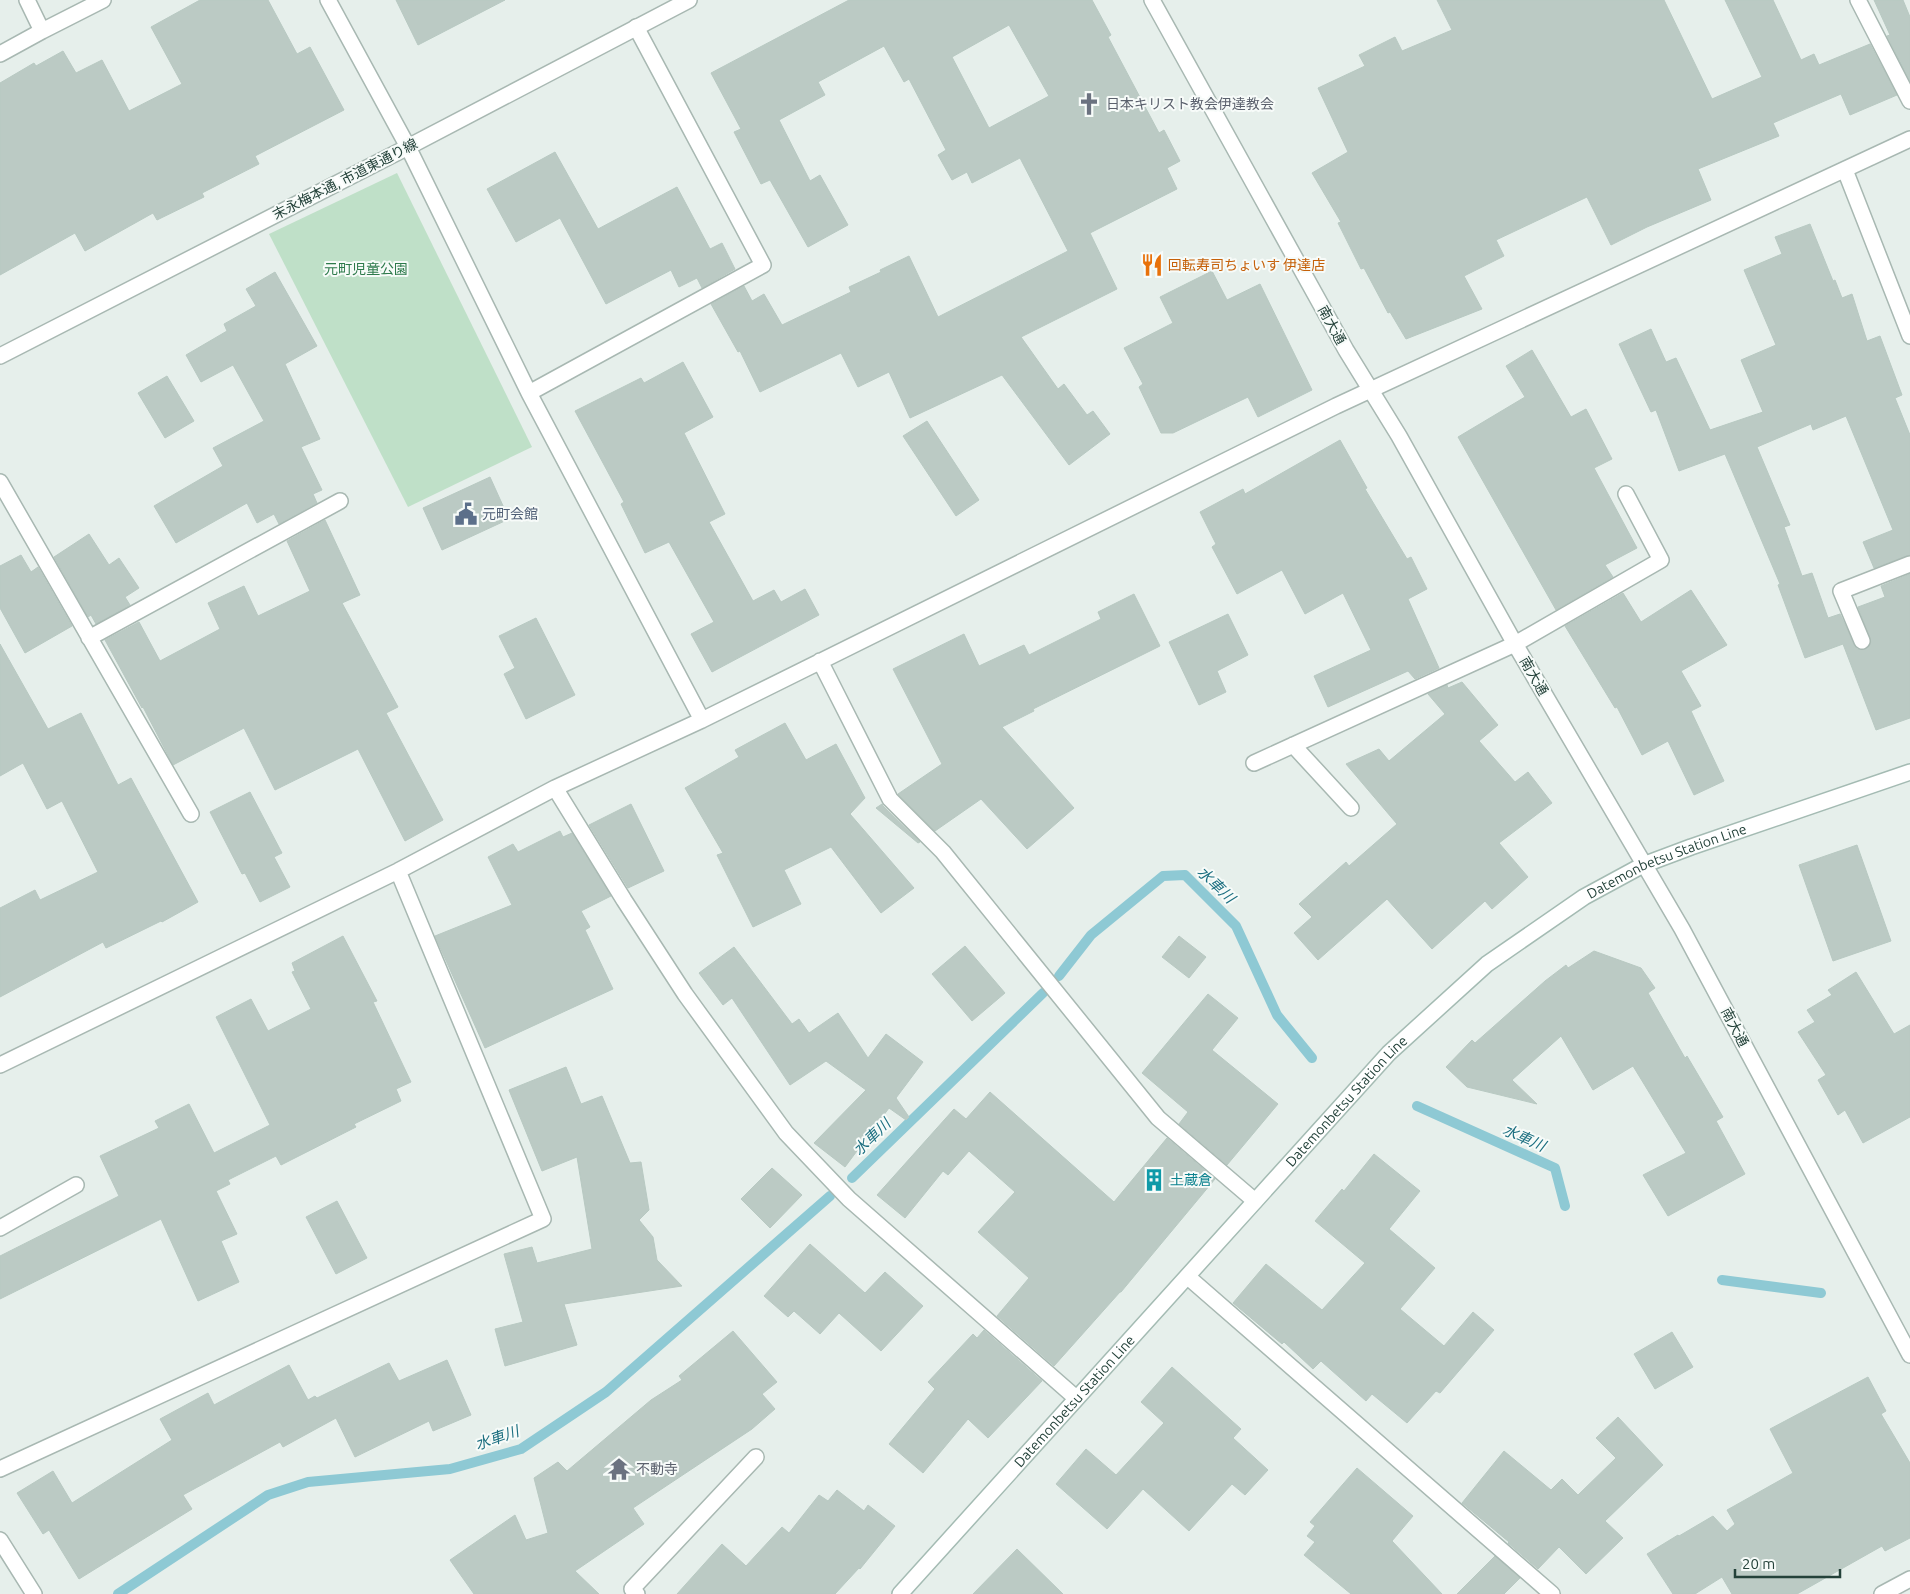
<svg xmlns="http://www.w3.org/2000/svg" width="1910" height="1594" viewBox="0 0 1910 1594" font-family="Ubuntu,'Noto Sans JP',sans-serif">
  <style>
    .green { fill: #bfe0c8 }
    .lines { fill: none; stroke-linecap: round; stroke-linejoin: round }
    .stream { stroke: #8ec9d4; stroke-width: 10 }
    .building { fill: #bbcac4; stroke: #b8c9c2; fill-rule: evenodd }
    .service-casing { stroke: #a8b8b2; stroke-width: 18 }
    .minor-casing { stroke: #a8b8b2; stroke-width: 18 }
    .tertiary-casing { stroke: #a8b8b2; stroke-width: 18 }
    .secondary-casing { stroke: #a4bbb3; stroke-width: 18 }
    .service { stroke: #fff; stroke-width: 15 }
    .minor { stroke: #fff; stroke-width: 15 }
    .tertiary { stroke: #fff; stroke-width: 15 }
    .secondary { stroke: #fff; stroke-width: 15 }
    .labels { text-anchor: middle; stroke-width: 4; stroke-linejoin: round; paint-order: stroke }
    .worship-label { font-size: 14px; fill: #5b616d; stroke: #f7fbf9; text-anchor: start }
    .street-label { font-size: 14px; fill: #24423a; stroke: #f7fbf9 }
    .food-label { font-size: 14px; fill: #c56008; stroke: #f7fbf9; text-anchor: start }
    .park-label { font-size: 14px; fill: #2d7a4b; stroke: #f7fbf9 }
    .service-label { font-size: 14px; fill: #4e5e75; stroke: #f7fbf9; text-anchor: start }
    .culture-label { font-size: 14px; fill: #0d838f; stroke: #f7fbf9; text-anchor: start }
    .water-label { font-size: 15px; font-style: italic; fill: #1c6f80; stroke: #f7fbf9 }
  </style>
  <rect width="100%" height="100%" fill="#e6efeb"/>
  <path class="green" d="M 397,173 L 532,447 L 408,507 L 269,234 Z"/>
  <g class="lines">
    <path class="stream" d="M 1059,976 L 1091,935 L 1163,876 L 1185,875 L 1236,926 L 1277,1015 L 1312,1058
      M 1417,1106 L 1555,1168 L 1565,1206
      M 852,1178 L 1043,993
      M 1722,1280 L 1821,1293
      M 118,1594 L 268,1495 L 308,1482 L 450,1469 L 521,1449 L 606,1392 L 830,1196"/>
  </g>
  <path class="building" d="M 200,0 L 268,0 L 297,54 L 310,47 L 344,110 L 255,156 L 259,164 L 202,193 L 204,197 L 157,220 L 153,213 L 85,251 L 75,233 L 0,275 L 0,83 L 34,63 L 36,66 L 63,51 L 76,73 L 102,60 L 129,111 L 182,84 L 151,27 Z
    M 396,0 L 505,0 L 418,45 Z
    M 849,0 L 1092,0 L 1111,35 L 1108,37 L 1159,133 L 1164,130 L 1180,161 L 1167,168 L 1177,189 L 1090,233 L 1117,289 L 1021,337 L 1058,389 L 1064,384 L 1087,415 L 1093,411 L 1110,434 L 1069,465 L 1002,375 L 910,418 L 889,372 L 858,387 L 841,353 L 760,392 L 740,351 L 738,352 L 711,304 L 744,286 L 752,301 L 764,294 L 782,325 L 851,292 L 849,287 L 881,272 L 880,270 L 909,256 L 938,317 L 1068,251 L 1020,158 L 972,183 L 967,172 L 952,180 L 938,155 L 946,150 L 909,79 L 904,82 L 884,46 L 818,82 L 825,95 L 779,120 L 810,181 L 820,175 L 848,225 L 808,247 L 770,180 L 761,184 L 734,132 L 741,129 L 711,73 ZM 1009,25 L 1049,96 L 989,128 L 952,57 Z
    M 1437,0 L 1664,0 L 1712,99 L 1762,77 L 1725,0 L 1773,0 L 1801,60 L 1814,54 L 1819,65 L 1870,44 L 1897,95 L 1850,115 L 1841,94 L 1773,123 L 1779,136 L 1698,169 L 1711,200 L 1647,227 L 1611,245 L 1587,197 L 1496,240 L 1504,256 L 1464,276 L 1482,309 L 1406,339 L 1390,312 L 1388,313 L 1364,268 L 1361,269 L 1338,223 L 1341,222 L 1312,173 L 1348,152 L 1318,88 L 1365,66 L 1359,55 L 1395,37 L 1402,51 L 1452,30 Z
    M 1874,0 L 1903,0 L 1910,17 L 1910,81 L 1887,36 L 1890,35 Z
    M 555,152 L 598,229 L 677,187 L 710,249 L 722,243 L 735,269 L 702,288 L 697,278 L 679,287 L 671,270 L 606,304 L 560,218 L 516,242 L 487,189 Z
    M 1810,224 L 1833,281 L 1835,280 L 1842,298 L 1852,294 L 1867,341 L 1880,336 L 1902,395 L 1895,398 L 1910,435 L 1910,555 L 1874,568 L 1863,542 L 1893,530 L 1846,416 L 1813,430 L 1811,424 L 1757,447 L 1790,525 L 1784,527 L 1802,576 L 1812,573 L 1828,618 L 1840,614 L 1857,649 L 1866,649 L 1871,642 L 1858,607 L 1885,597 L 1881,586 L 1910,574 L 1910,718 L 1876,730 L 1843,644 L 1805,658 L 1778,585 L 1780,584 L 1725,454 L 1679,471 L 1656,410 L 1651,412 L 1619,344 L 1651,329 L 1666,362 L 1676,358 L 1710,430 L 1763,412 L 1741,360 L 1776,345 L 1744,270 L 1782,254 L 1775,237 Z
    M 1212,271 L 1227,300 L 1260,284 L 1312,390 L 1258,417 L 1248,397 L 1173,433 L 1161,433 L 1139,387 L 1143,384 L 1124,348 L 1173,323 L 1160,297 Z
    M 275,272 L 317,346 L 285,364 L 320,439 L 301,447 L 322,490 L 313,494 L 317,503 L 279,524 L 274,514 L 257,523 L 247,503 L 176,543 L 154,506 L 223,466 L 213,448 L 264,421 L 233,365 L 201,382 L 186,355 L 227,331 L 224,324 L 256,306 L 246,289 Z
    M 1532,350 L 1571,417 L 1586,409 L 1612,459 L 1594,468 L 1637,548 L 1605,565 L 1613,577 L 1556,610 L 1458,437 L 1525,397 L 1506,366 Z
    M 683,362 L 713,417 L 684,433 L 725,514 L 709,522 L 753,601 L 774,590 L 781,602 L 805,589 L 819,615 L 712,672 L 691,634 L 714,622 L 669,542 L 645,553 L 621,504 L 624,502 L 575,411 L 641,378 L 644,383 Z
    M 167,376 L 194,421 L 165,438 L 138,393 Z
    M 927,421 L 979,500 L 956,516 L 903,436 Z
    M 1340,440 L 1367,488 L 1365,489 L 1407,559 L 1411,557 L 1427,589 L 1408,599 L 1439,668 L 1415,679 L 1408,671 L 1328,707 L 1314,676 L 1371,650 L 1343,593 L 1305,614 L 1282,570 L 1237,594 L 1212,547 L 1216,544 L 1200,512 L 1243,489 L 1245,494 Z
    M 490,477 L 509,519 L 442,550 L 423,508 Z
    M 325,520 L 360,595 L 342,603 L 398,707 L 386,713 L 443,820 L 405,841 L 358,749 L 275,790 L 244,728 L 173,765 L 143,707 L 142,708 L 105,640 L 139,622 L 160,661 L 220,629 L 208,603 L 244,586 L 258,616 L 310,591 L 287,541 Z
    M 89,534 L 109,565 L 119,558 L 139,588 L 125,597 L 130,605 L 96,624 L 91,615 L 88,617 L 54,557 Z
    M 21,555 L 31,572 L 38,567 L 72,626 L 25,653 L 0,608 L 0,566 Z
    M 1691,590 L 1727,645 L 1681,671 L 1701,706 L 1691,711 L 1724,781 L 1694,795 L 1668,741 L 1642,755 L 1617,707 L 1615,708 L 1565,626 L 1623,593 L 1641,622 Z
    M 1134,594 L 1160,646 L 1033,709 L 1034,711 L 1002,727 L 1074,808 L 1027,849 L 981,799 L 935,831 L 898,794 L 942,764 L 893,669 L 964,634 L 979,666 L 1024,645 L 1029,655 L 1101,619 L 1098,612 Z
    M 1228,614 L 1248,655 L 1217,671 L 1226,692 L 1199,705 L 1169,642 Z
    M 536,618 L 575,695 L 526,719 L 504,674 L 515,668 L 499,636 Z
    M 0,644 L 48,729 L 81,713 L 118,785 L 131,778 L 198,902 L 162,922 L 161,921 L 106,948 L 103,942 L 0,997 L 0,908 L 35,890 L 40,900 L 98,872 L 62,801 L 47,809 L 23,763 L 0,776 Z
    M 1462,682 L 1498,725 L 1479,741 L 1515,782 L 1528,772 L 1552,803 L 1499,843 L 1528,877 L 1492,909 L 1485,901 L 1432,949 L 1387,899 L 1318,960 L 1294,933 L 1312,917 L 1299,904 L 1346,862 L 1349,866 L 1397,824 L 1346,764 L 1379,749 L 1389,761 L 1445,714 L 1428,694 L 1447,685 L 1448,688 Z
    M 785,723 L 806,760 L 836,744 L 865,798 L 850,814 L 914,888 L 881,913 L 831,847 L 784,870 L 801,904 L 753,927 L 717,855 L 723,853 L 685,788 L 739,757 L 735,750 Z
    M 250,792 L 282,853 L 274,857 L 290,887 L 260,902 L 245,873 L 242,874 L 210,812 Z
    M 631,804 L 664,871 L 628,888 L 589,825 Z
    M 882,804 L 883,806 L 920,842 L 918,843 L 876,808 Z
    M 560,831 L 563,837 L 572,833 L 611,896 L 581,911 L 590,927 L 585,930 L 613,989 L 485,1048 L 435,936 L 512,905 L 488,857 L 513,844 L 518,852 Z
    M 1857,845 L 1891,941 L 1833,961 L 1799,865 Z
    M 343,936 L 377,1001 L 373,1002 L 411,1082 L 396,1089 L 401,1101 L 354,1124 L 356,1127 L 281,1165 L 276,1156 L 228,1180 L 230,1184 L 216,1191 L 237,1234 L 221,1241 L 239,1282 L 198,1301 L 161,1219 L 0,1299 L 0,1256 L 119,1196 L 100,1156 L 159,1128 L 155,1121 L 189,1104 L 214,1153 L 270,1125 L 216,1017 L 251,999 L 268,1031 L 311,1009 L 292,972 L 295,971 L 292,963 Z
    M 1179,936 L 1206,957 L 1189,978 L 1162,957 Z
    M 965,946 L 1005,993 L 972,1021 L 932,974 Z
    M 734,947 L 792,1024 L 799,1019 L 809,1033 L 838,1013 L 868,1058 L 886,1034 L 923,1062 L 896,1098 L 909,1117 L 906,1120 L 889,1108 L 845,1167 L 814,1143 L 866,1090 L 826,1061 L 790,1085 L 732,998 L 723,1005 L 699,973 Z
    M 1594,951 L 1641,968 L 1655,988 L 1648,993 L 1685,1058 L 1687,1056 L 1723,1117 L 1716,1121 L 1745,1174 L 1668,1216 L 1643,1175 L 1686,1153 L 1633,1066 L 1593,1090 L 1561,1036 L 1512,1080 L 1537,1104 L 1467,1087 L 1446,1067 L 1472,1040 L 1475,1043 L 1545,981 L 1566,965 L 1568,968 Z
    M 1856,972 L 1894,1034 L 1910,1025 L 1910,1117 L 1863,1143 L 1845,1110 L 1838,1115 L 1818,1080 L 1826,1075 L 1798,1032 L 1815,1022 L 1807,1010 L 1832,995 L 1828,990 Z
    M 1208,994 L 1238,1018 L 1212,1050 L 1278,1104 L 1227,1165 L 1179,1124 L 1188,1112 L 1142,1073 Z
    M 566,1067 L 581,1104 L 602,1096 L 630,1163 L 641,1162 L 649,1210 L 639,1220 L 653,1237 L 657,1260 L 682,1286 L 564,1304 L 577,1345 L 505,1366 L 495,1329 L 523,1322 L 504,1254 L 532,1247 L 537,1263 L 592,1249 L 577,1157 L 542,1171 L 509,1090 Z
    M 990,1092 L 1114,1202 L 1167,1138 L 1215,1179 L 1121,1292 L 1120,1292 L 1054,1366 L 997,1316 L 1029,1278 L 978,1232 L 1015,1192 L 969,1151 L 948,1175 L 943,1171 L 905,1218 L 877,1195 L 954,1109 L 966,1119 Z
    M 1374,1154 L 1420,1191 L 1389,1229 L 1435,1268 L 1400,1309 L 1444,1346 L 1473,1312 L 1494,1330 L 1440,1393 L 1436,1391 L 1407,1423 L 1372,1394 L 1366,1401 L 1321,1361 L 1313,1369 L 1284,1342 L 1282,1344 L 1233,1303 L 1266,1264 L 1322,1310 L 1365,1263 L 1315,1221 L 1342,1189 L 1344,1191 Z
    M 772,1168 L 802,1195 L 770,1228 L 741,1199 Z
    M 337,1201 L 367,1258 L 336,1274 L 306,1217 Z
    M 810,1244 L 865,1293 L 885,1272 L 923,1306 L 881,1351 L 839,1313 L 820,1334 L 794,1311 L 788,1317 L 764,1296 Z
    M 984,1330 L 1042,1381 L 988,1438 L 968,1419 L 923,1473 L 889,1444 L 935,1389 L 928,1382 L 973,1334 L 977,1338 Z
    M 733,1331 L 777,1382 L 762,1394 L 775,1409 L 752,1429 L 633,1508 L 644,1524 L 575,1571 L 599,1594 L 474,1594 L 450,1560 L 515,1515 L 526,1540 L 548,1533 L 534,1478 L 558,1462 L 567,1471 L 651,1400 L 682,1380 L 679,1376 Z
    M 1672,1332 L 1693,1367 L 1655,1389 L 1634,1354 Z
    M 447,1360 L 471,1415 L 433,1431 L 429,1421 L 355,1457 L 336,1418 L 283,1447 L 280,1442 L 183,1495 L 192,1509 L 79,1579 L 49,1530 L 43,1534 L 17,1493 L 53,1471 L 72,1503 L 172,1440 L 160,1419 L 208,1393 L 214,1405 L 289,1365 L 308,1400 L 315,1396 L 317,1398 L 389,1363 L 399,1381 Z
    M 1172,1367 L 1241,1429 L 1233,1438 L 1268,1470 L 1245,1495 L 1232,1484 L 1189,1531 L 1143,1489 L 1107,1529 L 1056,1484 L 1086,1449 L 1116,1475 L 1164,1423 L 1141,1402 Z
    M 1868,1377 L 1886,1411 L 1881,1414 L 1910,1463 L 1910,1538 L 1885,1551 L 1882,1546 L 1797,1594 L 1732,1594 L 1722,1577 L 1695,1594 L 1673,1594 L 1647,1554 L 1678,1535 L 1679,1536 L 1713,1516 L 1727,1531 L 1735,1524 L 1727,1510 L 1793,1473 L 1770,1429 Z
    M 1618,1417 L 1663,1465 L 1605,1521 L 1623,1538 L 1586,1574 L 1559,1547 L 1538,1569 L 1508,1543 L 1509,1542 L 1462,1503 L 1504,1451 L 1551,1490 L 1562,1479 L 1578,1495 L 1616,1458 L 1596,1438 Z
    M 1357,1468 L 1413,1516 L 1392,1541 L 1442,1594 L 1351,1594 L 1304,1555 L 1315,1542 L 1307,1536 L 1315,1526 L 1310,1522 Z
    M 837,1490 L 864,1511 L 868,1505 L 895,1526 L 860,1569 L 859,1568 L 835,1594 L 677,1594 L 722,1544 L 746,1566 L 782,1527 L 789,1533 L 819,1495 L 828,1501 Z
    M 1017,1549 L 1063,1594 L 973,1594 Z
    M 1495,1556 L 1520,1578 L 1504,1594 L 1457,1594 Z"/>
  <g class="lines">
    <defs>
      <path id="service" d="M 1862,641 L 1841,591 L 1910,564
        M 1293,745 L 1351,808
        M 1254,763 L 1515,644 L 1661,560 L 1626,494
        M 0,1228 L 76,1185
        M 637,1594 L 632,1589 L 756,1457"/>
      <path id="minor" d="M 27,0 L 42,31
        M 328,0 L 408,147 L 529,393 L 702,720
        M 1858,0 L 1910,101
        M 0,54 L 42,31 L 103,0
        M 1845,170 L 1910,336
        M 529,393 L 763,265 L 636,27
        M 0,482 L 191,814
        M 89,638 L 340,501
        M 820,661 L 890,799 L 943,852 L 1158,1118 L 1255,1201
        M 555,788 L 624,900 L 685,994 L 786,1133 L 849,1199 L 1076,1398
        M 0,1065 L 398,871 L 555,788 L 702,720 L 1336,406 L 1910,139
        M 1188,1277 L 1552,1594
        M 0,1469 L 543,1219 L 398,871
        M 0,1540 L 34,1594
        M 1882,1594 L 1910,1579"/>
      <path id="tertiary" d="M 1152,0 L 1346,350 L 1399,436 L 1515,644 L 1682,929 L 1910,1355
        M 0,356 L 408,147 L 689,0"/>
      <g id="secondary">
        <path id="s1" d="M 900,1594 L 1389,1053 L 1487,964 L 1584,897 L 1643,865 L 1691,847 L 1910,772"/>
      </g>
    </defs>
    <use href="#service" class="service-casing"/>
    <use href="#minor" class="minor-casing"/>
    <use href="#tertiary" class="tertiary-casing"/>
    <use href="#secondary" class="secondary-casing"/>
    <use href="#service" class="service"/>
    <use href="#minor" class="minor"/>
    <use href="#tertiary" class="tertiary"/>
    <use href="#secondary" class="secondary"/>
  </g>
  <defs>
    <symbol id="church-bare" viewBox="-9 -9 18 18"><path d="M-1.2-6h2.4v3.5h3.3v2.4h-3.3V6h-2.4V-.1h-3.3v-2.4h3.3Z" fill="#6b7280" stroke="#f7fbf9" stroke-width="2.5" paint-order="stroke"/></symbol>
    <symbol id="restaurant-bare" viewBox="-9 -9 18 18"><path d="M-5-6h1v4h1v-4h1v4h1v-4h1v5L-1.5 .5V6h-2V.5L-5-1ZM5-6V6H3V1.5H1.5Q1.5-4 5-6Z" fill="#e8710a" stroke="#f7fbf9" stroke-width="2.5" paint-order="stroke"/></symbol>
    <symbol id="civic-bare" viewBox="-9 -9 18 18"><path d="M-.6-6.5H3V-4.5H.6V-3L4-1V1h2V6H-6V1h2V-1L-.6-3ZM-1.2 2.5V6h2.4V2.5Z" fill="#5c6f8a" stroke="#f7fbf9" stroke-width="2.5" paint-order="stroke"/></symbol>
    <symbol id="building-bare" viewBox="-9 -9 18 18"><path d="M-4-6H4V6H1V3H-1V6H-4ZM-2.5-4.3h1.7v1.8h-1.7ZM.8-4.3h1.7v1.8H.8ZM-2.5-1h1.7V.8h-1.7ZM.8-1h1.7V.8H.8Z" fill="#0f9aa8" stroke="#f7fbf9" stroke-width="2.5" paint-order="stroke"/></symbol>
    <symbol id="temple-bare" viewBox="-9 -9 18 18"><path d="M0-6L5-2H3V0L6.5 2.5H4V6H1.5V3h-3V6H-4V2.5H-6.5L-3 0V-2H-5Z" fill="#6b7280" stroke="#f7fbf9" stroke-width="2.5" paint-order="stroke"/></symbol>
  </defs>
  <g fill-rule="evenodd">
    <use href="#church-bare" x="1073" y="88" width="32" height="32"/>
    <use href="#restaurant-bare" x="1136" y="249" width="32" height="32"/>
    <use href="#civic-bare" x="450" y="498" width="32" height="32"/>
    <use href="#building-bare" x="1138" y="1164" width="32" height="32"/>
    <use href="#temple-bare" x="603" y="1453" width="32" height="32"/>
  </g>
  <g class="labels">
    <g class="worship-label">
      <text x="1106" y="109">日本キリスト教会伊達教会</text>
      <text x="636" y="1474">不動寺</text>
    </g>
    <g class="street-label">
      <text transform="translate(345 179) rotate(-27)" y="5">末永梅本通, 市道東通り線</text>
      <text transform="translate(1332 325) rotate(61)" y="5">南大通</text>
      <text transform="translate(1534 676) rotate(60)" y="5">南大通</text>
      <text dy="5" stroke="none"><textPath href="#s1" startOffset="1070">Datemonbetsu Station Line</textPath></text>
      <text transform="translate(1735 1027) rotate(62)" y="5">南大通</text>
      <text dy="5" stroke="none"><textPath href="#s1" startOffset="665">Datemonbetsu Station Line</textPath></text>
      <text dy="5" stroke="none"><textPath href="#s1" startOffset="260">Datemonbetsu Station Line</textPath></text>
    </g>
    <g class="food-label">
      <text x="1168" y="270">回転寿司ちょいす 伊達店</text>
    </g>
    <g class="park-label">
      <text x="366" y="274">元町児童公園</text>
    </g>
    <g class="service-label">
      <text x="482" y="519">元町会館</text>
    </g>
    <g class="culture-label">
      <text x="1170" y="1185">土蔵倉</text>
    </g>
    <g class="water-label">
      <text transform="translate(1216 885) rotate(44)" y="5">水車川</text>
      <text transform="translate(872 1137) rotate(-44)" y="5">水車川</text>
      <text transform="translate(1524 1138) rotate(24)" y="5">水車川</text>
      <text transform="translate(497 1438) rotate(-19)" y="5">水車川</text>
    </g>
  </g>
  <path d="M1735 1569v8h105v-8" fill="none" stroke="#24423a" stroke-width="2.5"/>
  <text x="1742" y="1569" font-size="15" fill="#24423a" stroke="#f7fbf9" stroke-width="4" paint-order="stroke">20 m</text>
</svg>
